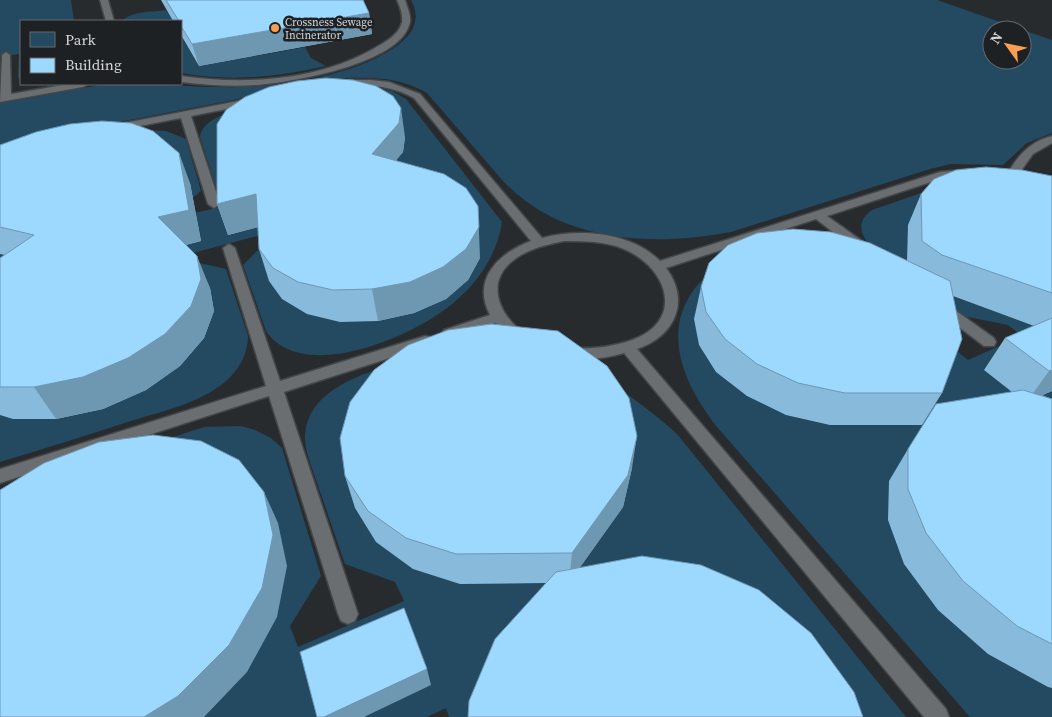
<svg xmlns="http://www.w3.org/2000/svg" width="1052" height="717" viewBox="0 0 1052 717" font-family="'Source Serif 4',serif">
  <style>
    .green { fill: #234a61; fill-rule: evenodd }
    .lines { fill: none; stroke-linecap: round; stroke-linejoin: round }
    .lane-casing { stroke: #434648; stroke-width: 3 }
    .lane { fill: #6a6e71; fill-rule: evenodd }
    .wall { fill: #87badb }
    .shaded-wall { fill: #6e97b2 }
    .building { fill: #9dd8ff; stroke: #6e97b2 }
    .poi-dot { fill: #fc9e52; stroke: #1e2124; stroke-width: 2 }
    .labels { text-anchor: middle; stroke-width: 5; stroke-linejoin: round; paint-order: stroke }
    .far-poi-label { font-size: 11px; fill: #d4d6d8; stroke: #1e2124; text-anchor: start }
  </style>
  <rect width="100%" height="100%" fill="#272b2e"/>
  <path class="green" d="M 0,0 L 71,0 L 74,21 L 21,21 L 21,80 L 18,77 L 19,54 L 0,57 Z
    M 411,0 L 937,0 L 1052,40 L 1052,133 L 1027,143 L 1003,165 L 951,164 L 930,169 L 731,232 C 653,247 561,243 503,181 L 427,93 C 401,78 376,77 347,78 L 0,145 L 0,103 C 24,99 47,95 71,90 C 84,88 96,85 109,84 C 146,81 182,87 219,87 C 257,88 295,84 332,74 C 355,68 379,59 398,45 C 414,33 421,18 411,0 ZM 992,30 L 1022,30 L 1022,60 L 992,60 Z
    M 166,10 L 173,21 L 122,21 C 131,11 153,12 166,10 Z
    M 181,36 L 199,66 L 305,47 L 311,58 L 326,66 C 278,77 230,82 181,73 Z
    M 377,88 L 392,91 L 406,99 L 502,222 C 498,251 481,278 460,297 C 424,333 303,387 266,331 L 243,265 L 264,244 L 261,235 L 193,253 L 195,262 L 226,269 L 248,336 C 248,354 239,370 225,382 C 198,404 163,411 131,421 C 87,435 44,449 0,462 L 0,157 L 143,130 L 166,131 L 186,139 L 201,191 L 180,208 L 183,216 L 248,200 L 245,192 L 216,187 L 200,137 C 202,123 217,117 228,113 Z
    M 950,183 L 1052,191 L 1052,717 L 970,717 L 717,427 C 677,376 656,316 714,269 L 953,348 L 968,360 L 1022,336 L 1008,325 L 963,316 L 871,247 C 860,234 856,221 872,210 Z
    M 385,367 L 605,380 C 631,396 654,413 677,434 L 906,717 L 449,717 L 446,708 L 427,717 L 0,717 L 0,493 L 204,427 L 241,426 L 255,430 L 271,438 L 282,448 L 321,576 L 290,626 L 298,647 L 404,601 L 395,582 L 345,564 C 335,536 326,508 316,480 C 312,467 304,449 305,435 C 307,395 352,377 385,367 Z"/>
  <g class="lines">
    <defs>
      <path id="lane" d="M 100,0 L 108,0 L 114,21 L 106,21 Z
        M 397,0 L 405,0 C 407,7 411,14 410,22 C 402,64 292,82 257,85 C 232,87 207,85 181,82 L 181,76 C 245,85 318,81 375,48 C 385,42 399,35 402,22 C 403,14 400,7 397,0 Z
        M 6,52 L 10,55 L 11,94 L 69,84 L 88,84 L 83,87 L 0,102 L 2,55 Z
        M 350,80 L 370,80 L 389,82 L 420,94 L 542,238 C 580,228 631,232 660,261 L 940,172 L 971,169 L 973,171 L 971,173 L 946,177 L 827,216 L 869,246 L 870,249 L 869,252 L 859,252 L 816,219 L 666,268 C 691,301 675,336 637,349 L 946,709 L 949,717 L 924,717 L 624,353 C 582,366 525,358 496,323 L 449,338 L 444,336 L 442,333 L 444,330 L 490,315 C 471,279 499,253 531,241 L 414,98 C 390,85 367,84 340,87 L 335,84 L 337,82 ZM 564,241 C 584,241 605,241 624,249 C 670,269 685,323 629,341 C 598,351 558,352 529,336 C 504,322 484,288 509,264 C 523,250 545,245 564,241 Z
        M 254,98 L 257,99 L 257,103 L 191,116 L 220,204 L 214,208 L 208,204 L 181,118 L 114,131 L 109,128 L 114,125 Z
        M 1052,136 L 1052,143 L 1033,154 L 1018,175 L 1010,175 L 1008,173 C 1018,155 1031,141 1052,136 Z
        M 229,244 L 235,248 L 280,381 L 425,336 L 430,337 L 432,341 L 430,345 L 284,392 L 358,614 L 355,621 L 348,624 L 341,621 L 338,614 L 269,396 L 0,483 L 0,469 L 266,386 L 223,248 Z
        M 943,303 L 948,305 L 994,338 L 996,342 L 994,346 L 984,346 L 938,311 L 936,308 L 938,305 Z"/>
    </defs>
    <use href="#lane" class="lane-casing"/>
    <use href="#lane" class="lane"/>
  </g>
  <path class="wall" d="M 161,0 L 363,0 L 369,13 L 372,34 L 199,66 L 181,35 L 181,21 L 173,21 Z
    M 405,137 L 403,152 L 396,160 L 480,258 L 468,280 L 446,299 L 414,313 L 378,321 L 340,322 L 307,314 L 282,299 L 269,281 L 259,249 L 258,227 L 228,235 L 217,204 Z
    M 0,145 L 190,183 L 201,241 L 186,245 L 210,288 L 214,311 L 204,338 L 180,366 L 146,390 L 103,409 L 56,419 L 13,419 L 0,415 L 0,258 L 5,255 L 0,254 Z
    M 1052,176 L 1052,391 L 1042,395 L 1052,399 L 1052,688 L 1048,687 L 988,654 L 938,610 L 904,564 L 888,520 L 889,481 L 908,449 L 1012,392 L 984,370 L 1005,338 L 1034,326 L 953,296 L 942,393 L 922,425 L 830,425 L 786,415 L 747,396 L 716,372 L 699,345 L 694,319 L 701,287 L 907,261 L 908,225 L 921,194 Z
    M 632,468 L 623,507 L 580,567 L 546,583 L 460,584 L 413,569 L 376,542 L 355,508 L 345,476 Z"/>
  <path class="shaded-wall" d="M 369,13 L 372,34 L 199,66 L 192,44 Z
    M 401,108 L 405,137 L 403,152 L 377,184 L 372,154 Z
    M 179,153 L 190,183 L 201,241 L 171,248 L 158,217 Z
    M 256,194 L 266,225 L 228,235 L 217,204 Z
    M 478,206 L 480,258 L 468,280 L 446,299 L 414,313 L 378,321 L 372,289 Z
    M 197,256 L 210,288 L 214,311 L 204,338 L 180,366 L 146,390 L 103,409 L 56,419 L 34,387 Z
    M 1052,370 L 1052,391 L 1026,403 L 1049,371 Z
    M 637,436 L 632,468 L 623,507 L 569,583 L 572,553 Z
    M 264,492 L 278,523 L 287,566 L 277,617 L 247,672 L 204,717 L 144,717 Z
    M 427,669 L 431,685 L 364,717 L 324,717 Z"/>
  <path class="building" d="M 166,0 L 363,0 L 369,13 L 192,44 L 181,26 L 181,21 L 179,21 Z
    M 326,78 L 353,80 L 376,86 L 393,96 L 401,108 L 399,123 L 372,154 L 444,174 L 466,188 L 478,206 L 479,227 L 466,249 L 443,267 L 410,282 L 372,289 L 333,290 L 298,282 L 273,268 L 259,249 L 256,194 L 217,204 L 217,124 L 226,110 L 245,97 L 269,87 L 297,81 Z
    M 102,121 L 131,123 L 153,131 L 179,153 L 189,210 L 158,217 L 197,256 L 201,279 L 191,306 L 165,334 L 128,358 L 83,377 L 34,387 L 0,387 L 0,258 L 34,235 L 0,227 L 0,145 L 36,132 L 70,124 Z
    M 986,167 L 1022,170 L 1052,176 L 1052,293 L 942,255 L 922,241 L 921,194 L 934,179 L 956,170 Z
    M 793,229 L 831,232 L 870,243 L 950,281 L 962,339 L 942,393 L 845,393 L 798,383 L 757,364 L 725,339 L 706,312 L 701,287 L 709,263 L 728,245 L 757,233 Z
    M 1052,318 L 1052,370 L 1049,371 L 1005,338 Z
    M 491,324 L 558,331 L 607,366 L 629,398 L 637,436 L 628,475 L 572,553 L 456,554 L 406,538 L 368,511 L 345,476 L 340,438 L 350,402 L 374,370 L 408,345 L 448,330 Z
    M 1023,390 L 1052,399 L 1052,644 L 1017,626 L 963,581 L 926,533 L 908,489 L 908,449 L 936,404 Z
    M 153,435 L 201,441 L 239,460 L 264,492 L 273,535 L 262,588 L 229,645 L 178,696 L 144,717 L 0,717 L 0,490 L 44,463 L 99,442 Z
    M 642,556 L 701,565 L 759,590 L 811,633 L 854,692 L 863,717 L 468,717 L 469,701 L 495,639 L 556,572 Z
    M 404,608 L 427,669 L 324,717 L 317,717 L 300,652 Z"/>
  <circle class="poi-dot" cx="275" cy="28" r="5"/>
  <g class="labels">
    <g class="far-poi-label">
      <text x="285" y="26">Crossness Sewage<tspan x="285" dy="13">Incinerator</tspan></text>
    </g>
  </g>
  <rect x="20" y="20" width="162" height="65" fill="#1e2124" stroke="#67696c"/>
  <rect x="30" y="32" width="25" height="15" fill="#234a61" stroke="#67696c"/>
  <text x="65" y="45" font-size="15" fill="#d4d6d8">Park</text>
  <rect x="30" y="58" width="25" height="15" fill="#9dd8ff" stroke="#67696c"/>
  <text x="65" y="70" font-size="15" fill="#d4d6d8">Building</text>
  <g transform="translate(1007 45) rotate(303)"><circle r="24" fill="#1e2124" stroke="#67696c"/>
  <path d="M0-4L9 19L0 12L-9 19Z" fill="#fc9e52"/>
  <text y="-8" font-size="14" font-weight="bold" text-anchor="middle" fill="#d4d6d8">N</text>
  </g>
</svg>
